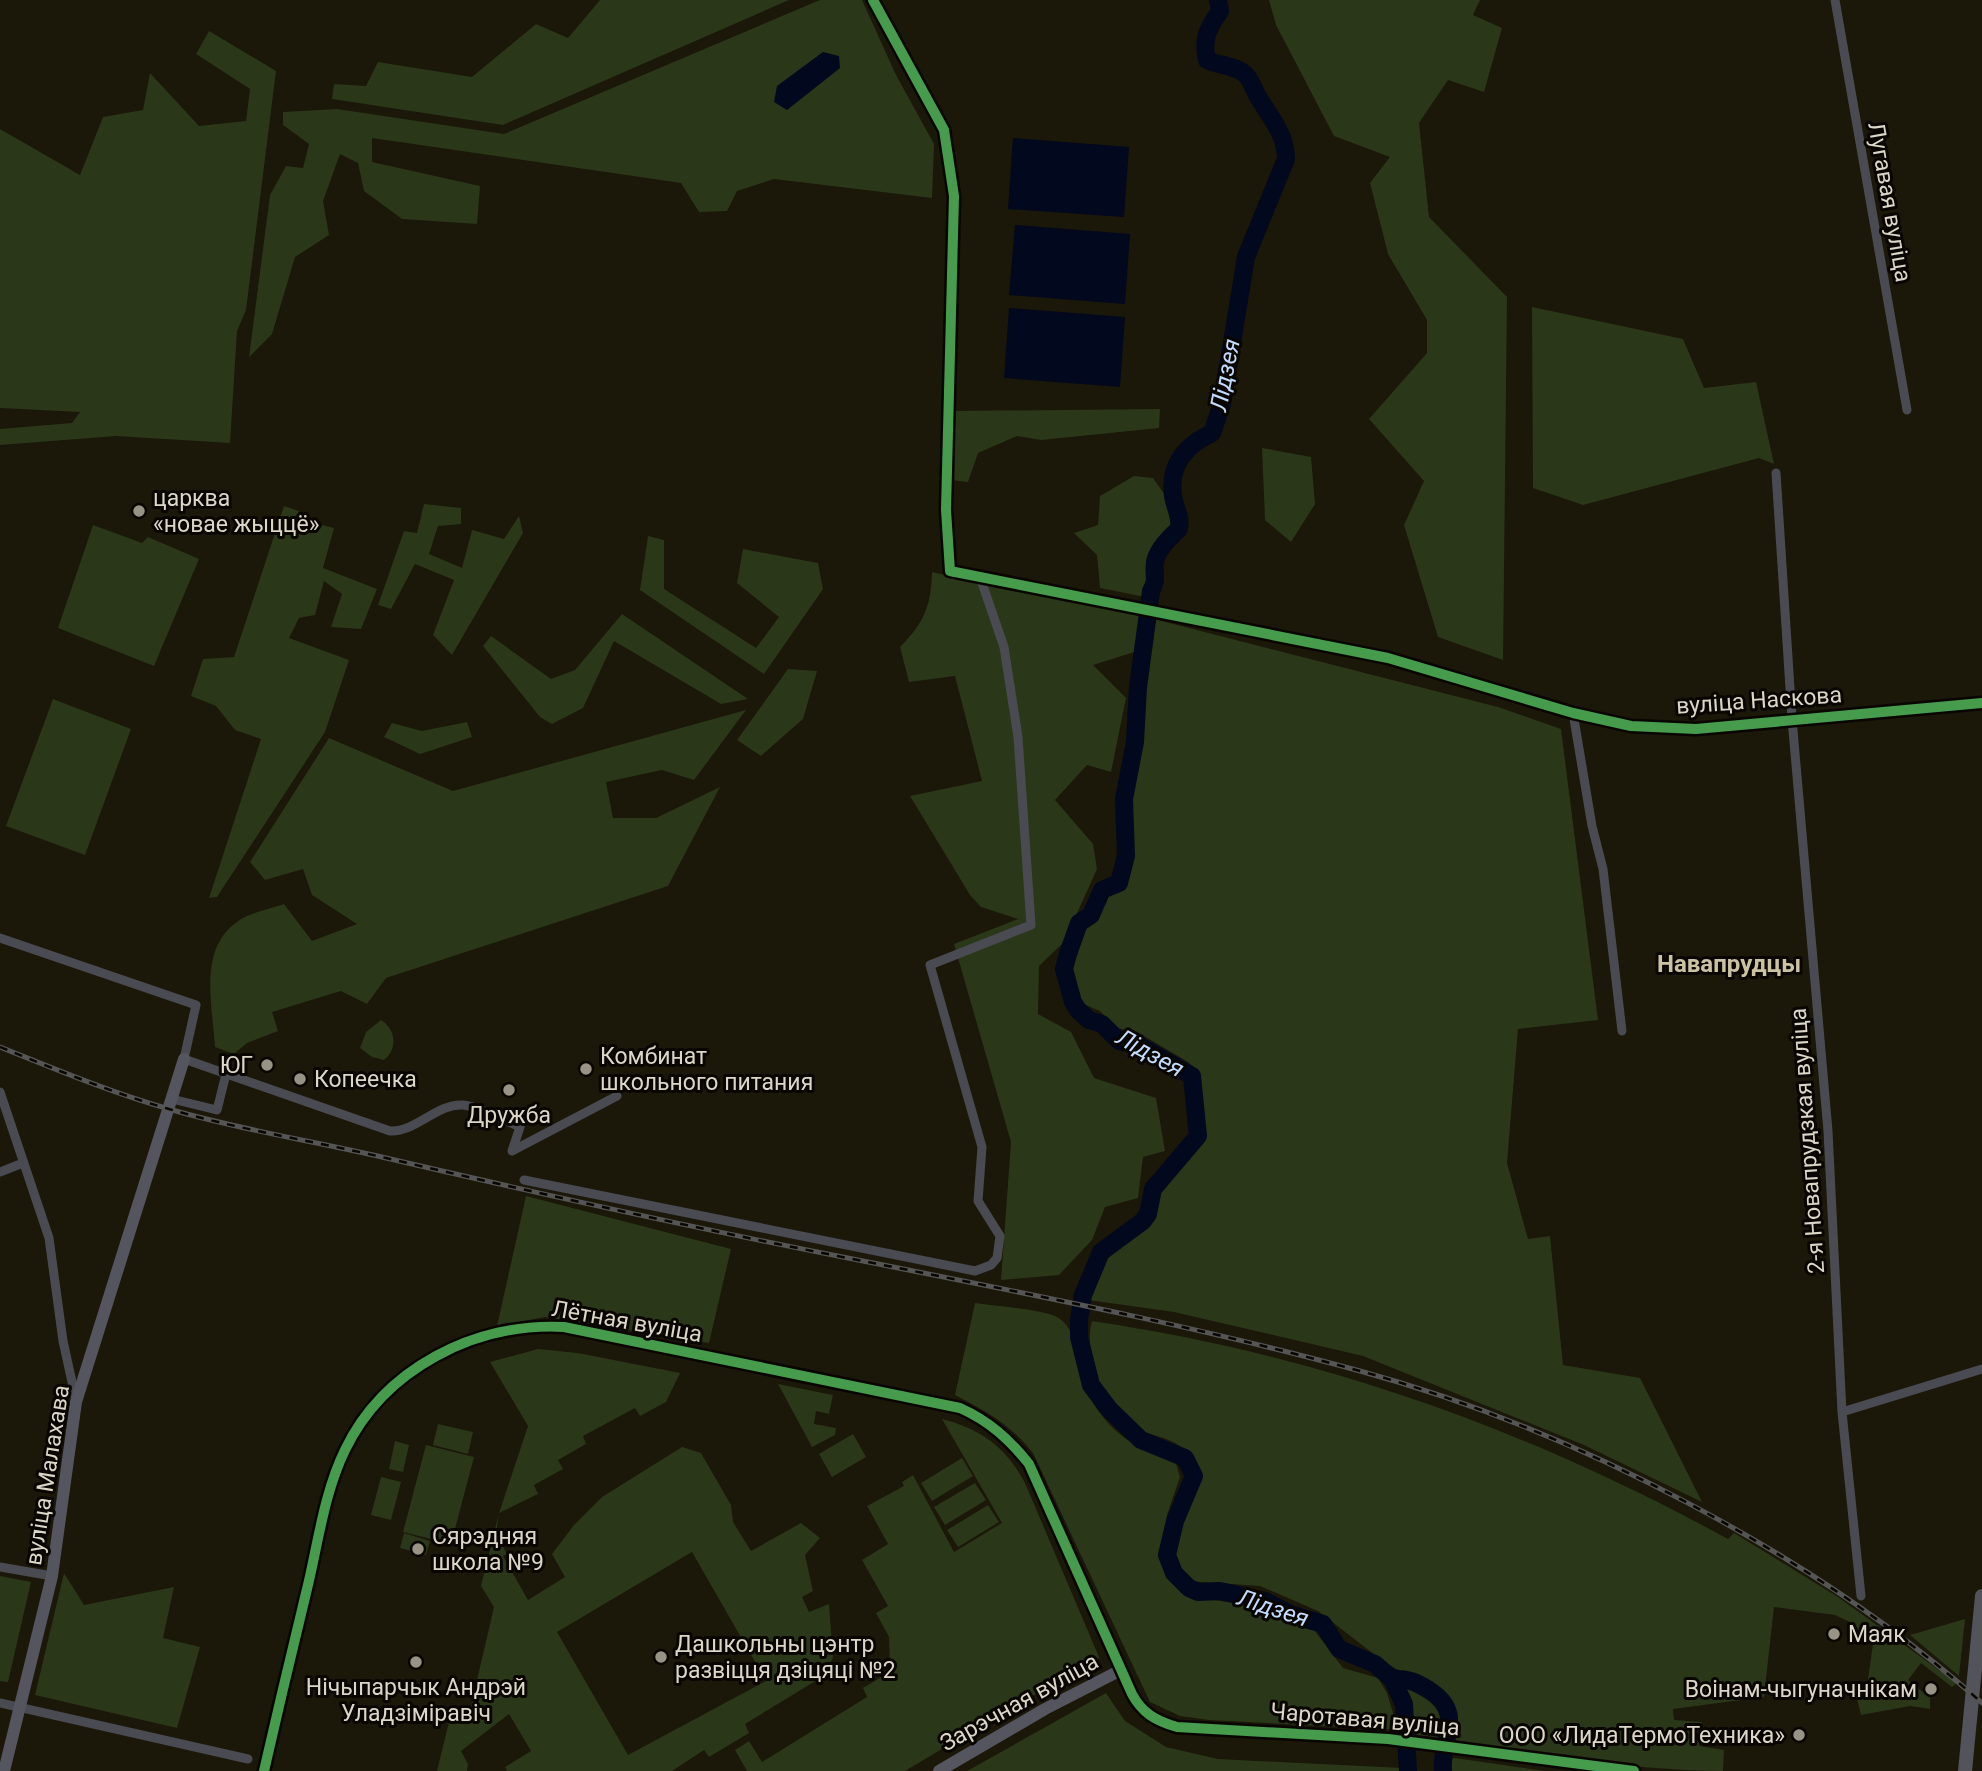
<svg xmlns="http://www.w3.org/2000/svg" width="1982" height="1771" viewBox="0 0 1982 1771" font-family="Roboto,sans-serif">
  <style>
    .green { fill: #2b3719; fill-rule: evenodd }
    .water { fill: #02081e }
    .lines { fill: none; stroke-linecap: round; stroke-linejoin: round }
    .river { stroke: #02081e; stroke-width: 18 }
    .street { stroke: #4a4b52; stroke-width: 9 }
    .secondary { stroke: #54555f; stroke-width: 12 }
    .primary { stroke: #52535b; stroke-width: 14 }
    .rail-casing { stroke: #565556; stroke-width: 5 }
    .rail { stroke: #090601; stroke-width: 2.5; stroke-dasharray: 8; stroke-linecap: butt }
    .cycleway-casing { stroke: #090601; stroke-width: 15 }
    .cycleway { stroke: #469c4c; stroke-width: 10 }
    .poi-dot { fill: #989384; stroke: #090601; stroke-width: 2.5 }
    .labels { text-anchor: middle; stroke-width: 6; stroke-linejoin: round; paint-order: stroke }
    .street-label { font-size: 23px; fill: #dbd6c6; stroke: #090601 }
    .poi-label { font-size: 23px; fill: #dbd6c6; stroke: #090601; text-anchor: start }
    .water-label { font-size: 24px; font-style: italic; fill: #c2dafb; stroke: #090601 }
    .neighbourhood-label { font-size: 24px; font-weight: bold; fill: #cbc2a2; stroke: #090601 }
  </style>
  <rect width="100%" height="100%" fill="#1b1709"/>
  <path class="green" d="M 600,0 L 789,0 L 503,125 L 332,99 L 334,84 L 366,86 L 378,62 L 472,77 L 536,24 L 568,38 Z
    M 820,0 L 862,0 L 896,75 L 934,144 L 932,198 L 774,179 L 737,191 L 727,211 L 699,212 L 681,183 L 372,138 L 372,162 L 480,186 L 477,224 L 402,219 L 364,191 L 358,163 L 340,154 L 323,201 L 329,235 L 295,257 L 272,334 L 249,357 L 270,195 L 286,166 L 303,168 L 309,144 L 283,125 L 283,112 L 337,109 L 504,134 Z
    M 1269,0 L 1480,0 L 1473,15 L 1502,28 L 1484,92 L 1448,80 L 1419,123 L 1429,217 L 1507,297 L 1503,660 L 1438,637 L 1404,525 L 1424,481 L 1369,419 L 1427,353 L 1427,320 L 1388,254 L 1370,183 L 1390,157 L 1334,136 L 1276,25 Z
    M 209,31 L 276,71 L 246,310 L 237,331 L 230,443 L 116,436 L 0,445 L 0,429 L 72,423 L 80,412 L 0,408 L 0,129 L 80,175 L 103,117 L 143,110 L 150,73 L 199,126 L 246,121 L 250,89 L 196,54 Z
    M 1532,307 L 1683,339 L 1704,388 L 1756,382 L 1774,464 L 1759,458 L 1583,505 L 1533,488 Z
    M 1160,409 L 1159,428 L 1041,440 L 1017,436 L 978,453 L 968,482 L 950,480 L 952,411 Z
    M 1262,448 L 1311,457 L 1315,504 L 1291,542 L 1265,520 Z
    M 1134,476 L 1153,478 L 1181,518 L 1179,529 L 1169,538 L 1155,561 L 1156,582 L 1150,598 L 1100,588 L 1097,555 L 1074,533 L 1098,525 L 1100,496 Z
    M 424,504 L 461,508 L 461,524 L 438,526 L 429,554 L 462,568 L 472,530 L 504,539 L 519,516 L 523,533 L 452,655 L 433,635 L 454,580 L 415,564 L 391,609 L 378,605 L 404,531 L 417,533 Z
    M 284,506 L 299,511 L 298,519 L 334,528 L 323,568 L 377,589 L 361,629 L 331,627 L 342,594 L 324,581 L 315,615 L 299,618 L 289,638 L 349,660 L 325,732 L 217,897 L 209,898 L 261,739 L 235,730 L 216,706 L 191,696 L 203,659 L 234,657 Z
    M 93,525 L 142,543 L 148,537 L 199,559 L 154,666 L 58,628 Z
    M 648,536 L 664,540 L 664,589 L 756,648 L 779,617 L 737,583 L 743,549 L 818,563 L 823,589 L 764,674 L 640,590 Z
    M 932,572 L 1150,618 L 1498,707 L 1561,729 L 1598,1020 L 1518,1029 L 1507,1163 L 1528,1239 L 1550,1236 L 1563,1365 L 1640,1378 L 1702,1502 L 1584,1445 L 1363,1356 L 1174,1312 L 1088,1300 L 1104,1254 L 1130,1236 L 1145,1219 L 1153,1192 L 1168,1170 L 1201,1138 L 1197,1071 L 1188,1062 L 1139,1033 L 1117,1028 L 1100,1011 L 1081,1003 C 1073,976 1062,956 1079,930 C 1090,913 1095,917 1101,894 L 1118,885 L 1128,859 L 1125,828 L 1140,741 L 1144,649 L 1093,665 L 1126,698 L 1111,772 L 1087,765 L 1055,800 L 1093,844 L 1097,869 L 1064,942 L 1039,966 L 1038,1014 L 1071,1032 L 1094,1078 L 1156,1098 L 1165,1151 L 1143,1157 L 1138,1198 L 1105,1207 L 1092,1240 L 1059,1275 L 1001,1280 L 1011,1142 L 954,944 L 1018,919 L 981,907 L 970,895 L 910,796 L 982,781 L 955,676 L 909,682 L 900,647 C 924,623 931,606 932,572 Z
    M 622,614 L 748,699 L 721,704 L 614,641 L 583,708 L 552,724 L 540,717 L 483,646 L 491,636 L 551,679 L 575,670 Z
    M 788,669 L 817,671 L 803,719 L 761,756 L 737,740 Z
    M 53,699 L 131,729 L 85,855 L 6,826 Z
    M 746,710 L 694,780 L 662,770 L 606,782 L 613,818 L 656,818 L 720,787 L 668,886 L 386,978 L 367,1004 L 341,991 L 272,1012 L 278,1031 L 247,1043 L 234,1054 L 215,1047 C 212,1000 196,941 247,916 C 259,911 272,908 284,904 L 312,941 L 357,924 L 312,895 L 303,869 L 265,880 L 250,862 L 329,738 L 453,791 Z
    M 467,722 L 472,737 L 420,754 L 384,737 L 392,723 L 422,731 Z
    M 381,1020 C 396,1029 398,1049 384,1060 L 372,1057 L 360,1048 L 366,1032 Z
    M 526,1196 L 731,1249 L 709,1343 L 545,1317 L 497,1326 Z
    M 975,1303 C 995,1306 1038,1309 1055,1316 C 1079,1327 1076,1363 1084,1384 C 1100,1425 1132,1450 1175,1460 L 1180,1477 L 1167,1515 L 1163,1554 L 1166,1570 L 1181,1590 L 1200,1598 L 1254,1606 L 1314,1630 L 1343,1668 L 1378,1678 L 1387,1693 L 1398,1730 L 1209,1720 L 1180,1716 L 1150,1702 L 1033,1453 C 1011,1425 986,1411 955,1395 Z
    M 1092,1321 C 1321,1355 1525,1428 1728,1539 L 1734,1533 L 1838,1597 L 1957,1683 L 1952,1687 L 1921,1663 L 1908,1680 L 1930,1698 L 1930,1709 L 1910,1706 L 1861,1715 L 1857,1699 L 1865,1700 L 1873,1644 L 1852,1639 L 1854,1624 L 1835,1615 L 1774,1607 L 1764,1697 L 1673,1709 L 1674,1720 L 1702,1722 L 1699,1746 L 1724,1750 L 1723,1771 C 1633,1771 1542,1754 1453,1740 L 1457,1727 L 1450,1699 L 1384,1662 L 1318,1611 L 1260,1586 L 1188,1581 C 1184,1575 1178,1569 1176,1563 C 1168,1539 1191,1497 1198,1472 C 1193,1465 1189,1455 1183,1449 C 1169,1435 1144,1436 1129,1424 C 1102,1402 1083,1354 1092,1321 Z
    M 538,1349 L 578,1353 L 680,1373 L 666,1402 L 640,1416 L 635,1408 L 583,1436 L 586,1444 L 558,1460 L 563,1469 L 534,1485 L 538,1494 L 499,1513 L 496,1534 L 507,1554 L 503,1556 L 528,1600 L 565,1577 L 552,1554 L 574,1525 L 602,1497 L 682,1447 L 701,1453 L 731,1505 L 733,1522 L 751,1551 L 801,1523 L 820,1538 L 805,1555 L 813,1591 L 802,1597 L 809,1612 L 829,1604 L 833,1658 L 822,1677 L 745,1724 L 749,1733 L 709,1757 L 704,1750 L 672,1771 L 507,1771 L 505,1767 L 531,1751 L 509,1714 L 461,1751 L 468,1764 L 467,1771 L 437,1771 L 449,1722 L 470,1710 L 494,1607 L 481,1586 L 499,1513 L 528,1426 L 490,1362 ZM 692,1552 L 766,1681 L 628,1755 L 557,1632 Z
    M 778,1384 L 833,1395 L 829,1414 L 816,1411 L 814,1424 L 836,1428 L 835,1435 L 812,1447 Z
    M 942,1419 C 981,1429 1006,1447 1025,1483 L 1099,1657 L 1097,1662 L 1021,1702 L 905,1771 L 747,1771 L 735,1750 L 749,1741 L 762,1762 L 867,1697 L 863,1688 L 890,1672 L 889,1637 L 876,1613 L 888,1606 L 862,1560 L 888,1544 L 867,1506 L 904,1486 L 902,1482 L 913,1475 L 954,1552 L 1002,1523 Z
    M 438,1424 L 473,1432 L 468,1454 L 433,1445 Z
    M 853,1434 L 866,1457 L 832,1477 L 819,1454 Z
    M 395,1441 L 409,1445 L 403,1472 L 389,1469 Z
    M 426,1445 L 474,1457 L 451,1544 L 403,1532 Z
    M 962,1458 L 973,1476 L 932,1501 L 921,1483 Z
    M 381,1477 L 401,1482 L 391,1520 L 371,1515 Z
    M 975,1483 L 986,1500 L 945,1525 L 934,1507 Z
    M 988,1505 L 999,1522 L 958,1547 L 947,1530 Z
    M 404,1533 L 430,1541 L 426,1555 L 400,1548 Z
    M 64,1573 L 84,1605 L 174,1587 L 163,1638 L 200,1647 L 177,1728 L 35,1695 Z
    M 0,1576 L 31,1582 L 8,1682 L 0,1681 Z
    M 1965,1619 L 1959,1676 L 1910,1635 Z
    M 1396,1681 L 1407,1682 L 1445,1708 L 1443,1738 L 1409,1734 L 1406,1703 Z
    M 1106,1693 L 1125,1721 L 1166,1747 L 1218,1759 L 1402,1768 L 1403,1771 L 967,1771 Z
    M 1455,1758 L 1544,1771 L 1545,1771 L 1450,1771 L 1447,1759 Z"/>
  <path class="water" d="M 823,52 L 839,56 L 840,68 L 787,110 L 774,102 L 777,86 Z
    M 1013,138 L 1129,147 L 1124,217 L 1008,209 Z
    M 1015,225 L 1130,234 L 1125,304 L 1009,295 Z
    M 1009,308 L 1125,317 L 1120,387 L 1004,378 Z"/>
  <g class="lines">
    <path class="river" d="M 1218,0 L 1220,11 C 1208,28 1202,39 1207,60 C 1219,66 1237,65 1247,76 C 1251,81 1254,89 1257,95 C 1269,116 1286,133 1286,159 L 1246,257 L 1222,404 L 1212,433 C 1186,445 1169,464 1173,496 C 1175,508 1181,516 1179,529 C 1170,537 1157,550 1155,562 C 1153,575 1158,580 1151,591 L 1138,687 L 1135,742 L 1124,799 L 1126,856 L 1119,883 L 1102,890 L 1091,915 L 1079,923 L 1068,954 L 1064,969 L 1073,1002 L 1078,1010 L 1089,1020 L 1102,1024 L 1119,1041 L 1140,1046 L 1192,1076 L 1198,1136 L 1153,1189 L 1148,1214 L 1143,1221 L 1101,1252 L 1083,1295 L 1079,1320 L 1079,1337 L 1091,1385 L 1109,1409 L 1141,1440 L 1185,1458 L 1194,1476 L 1175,1521 L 1167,1555 L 1174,1573 L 1189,1588 L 1198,1592 L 1220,1591 L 1265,1601 L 1292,1615 L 1323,1624 L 1339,1649 L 1375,1664 L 1392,1679 L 1404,1704 L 1408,1771
      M 1392,1679 C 1407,1678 1416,1682 1429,1690 C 1466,1714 1440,1737 1443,1771"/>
    <path class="street" d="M 1835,0 L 1907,410
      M 1776,473 L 1792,719 L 1828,1131 L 1842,1412 L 1861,1596
      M 950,571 L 1388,658 L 1573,713 L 1631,726 L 1696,729 L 1982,703
      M 1573,713 L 1592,826 L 1603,869 L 1622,1031
      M 0,938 L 196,1005 L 184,1059 L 390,1131 C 417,1132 437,1103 463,1105 C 481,1107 503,1120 520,1127 L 512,1151
      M 0,1092 L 49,1238 L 63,1341 L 76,1400
      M 172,1099 L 217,1110 L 226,1074
      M 512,1151 L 617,1096
      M 0,1172 L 23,1163
      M 524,1180 L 975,1271 L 991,1265 L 997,1258 L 1000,1236 L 978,1201 L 982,1147 L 930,965 L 1031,925 L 1018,737 L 1004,647 L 980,577
      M 1842,1412 L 1982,1369
      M 0,1567 L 52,1576
      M 0,1703 L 248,1759"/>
    <path class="secondary" d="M 873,0 L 944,130 L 954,196 L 946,510 L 950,571
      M 4,1771 L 52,1576 L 76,1402 L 184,1059
      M 264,1771 C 278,1710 292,1650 307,1589 C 318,1544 324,1493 345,1450 C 384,1369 475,1322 564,1327 L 960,1408 C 989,1421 1009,1439 1029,1464 L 1132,1694 C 1142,1713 1156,1721 1177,1727 L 1388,1739 L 1634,1771
      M 939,1771 L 1045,1709 L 1121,1670"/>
    <path class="primary" d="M 1965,1771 L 1982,1596"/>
    <defs>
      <path id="rail" d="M 0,1047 C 55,1069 112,1093 169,1109 C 240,1130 314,1141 386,1158 C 545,1195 704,1230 863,1261 C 1029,1294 1196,1326 1360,1371 C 1573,1429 1817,1556 1982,1703"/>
    </defs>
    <use href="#rail" class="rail-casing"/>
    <use href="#rail" class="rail"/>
    <defs>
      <path id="cycleway" d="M 873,0 L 944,130 L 954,196 L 946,510 L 950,571 L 1388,658 L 1573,713 L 1631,726 L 1696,729 L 1982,703
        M 264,1771 C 278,1710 292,1650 307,1589 C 318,1544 324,1493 345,1450 C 384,1369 475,1322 564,1327 L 960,1408 C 989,1421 1009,1439 1029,1464 L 1132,1694 C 1142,1713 1156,1721 1177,1727 L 1388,1739 L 1634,1771"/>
    </defs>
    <use href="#cycleway" class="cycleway-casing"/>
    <use href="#cycleway" class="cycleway"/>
  </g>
  <g class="poi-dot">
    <circle cx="139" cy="511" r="7"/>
    <circle cx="267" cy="1065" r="7"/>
    <circle cx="586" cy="1069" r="7"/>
    <circle cx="300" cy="1079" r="7"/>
    <circle cx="509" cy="1090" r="7"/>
    <circle cx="418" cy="1549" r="7"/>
    <circle cx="1834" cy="1634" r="7"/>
    <circle cx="661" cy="1657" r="7"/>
    <circle cx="416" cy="1662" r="7"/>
    <circle cx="1931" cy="1689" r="7"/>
    <circle cx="1799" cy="1735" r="7"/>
  </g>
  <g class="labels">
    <g class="street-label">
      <text transform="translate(1890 202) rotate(80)" y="8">Лугавая вуліца</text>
      <text transform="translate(1759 700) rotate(-4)" y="8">вуліца Наскова</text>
      <text transform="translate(1807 1141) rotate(-94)" y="8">2-я Новапрудзкая вуліца</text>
      <text transform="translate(627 1321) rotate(10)" y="8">Лётная вуліца</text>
      <text transform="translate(47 1475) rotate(-81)" y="8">вуліца Малахава</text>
      <text transform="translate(1019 1702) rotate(-29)" y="8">Зарэчная вуліца</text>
      <text transform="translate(1365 1719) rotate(5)" y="8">Чаротавая вуліца</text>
    </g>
    <g class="poi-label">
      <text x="153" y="506">царква<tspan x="153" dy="26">«новае жыццё»</tspan></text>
      <text x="600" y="1064">Комбинат<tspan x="600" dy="26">школьного питания</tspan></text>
      <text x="253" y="1073" text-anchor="end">ЮГ</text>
      <text x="314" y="1087">Копеечка</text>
      <text x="509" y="1123" text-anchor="middle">Дружба</text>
      <text x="432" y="1544">Сярэдняя<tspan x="432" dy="26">школа №9</tspan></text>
      <text x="1848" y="1642">Маяк</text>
      <text x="675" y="1652">Дашкольны цэнтр<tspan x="675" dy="26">развіцця дзіцяці №2</tspan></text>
      <text x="416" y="1695" text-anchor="middle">Нічыпарчык Андрэй<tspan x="416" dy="26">Уладзіміравіч</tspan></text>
      <text x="1917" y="1697" text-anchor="end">Воінам-чыгуначнікам</text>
      <text x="1785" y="1743" text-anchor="end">ООО «ЛидаТермоТехника»</text>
    </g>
    <g class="water-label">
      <text transform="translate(1225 375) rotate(-79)" y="8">Лідзея</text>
      <text transform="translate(1150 1053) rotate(29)" y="8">Лідзея</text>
      <text transform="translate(1273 1608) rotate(18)" y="8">Лідзея</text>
    </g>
    <g class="neighbourhood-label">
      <text x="1729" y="972">Навапрудцы</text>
    </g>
  </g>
</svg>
